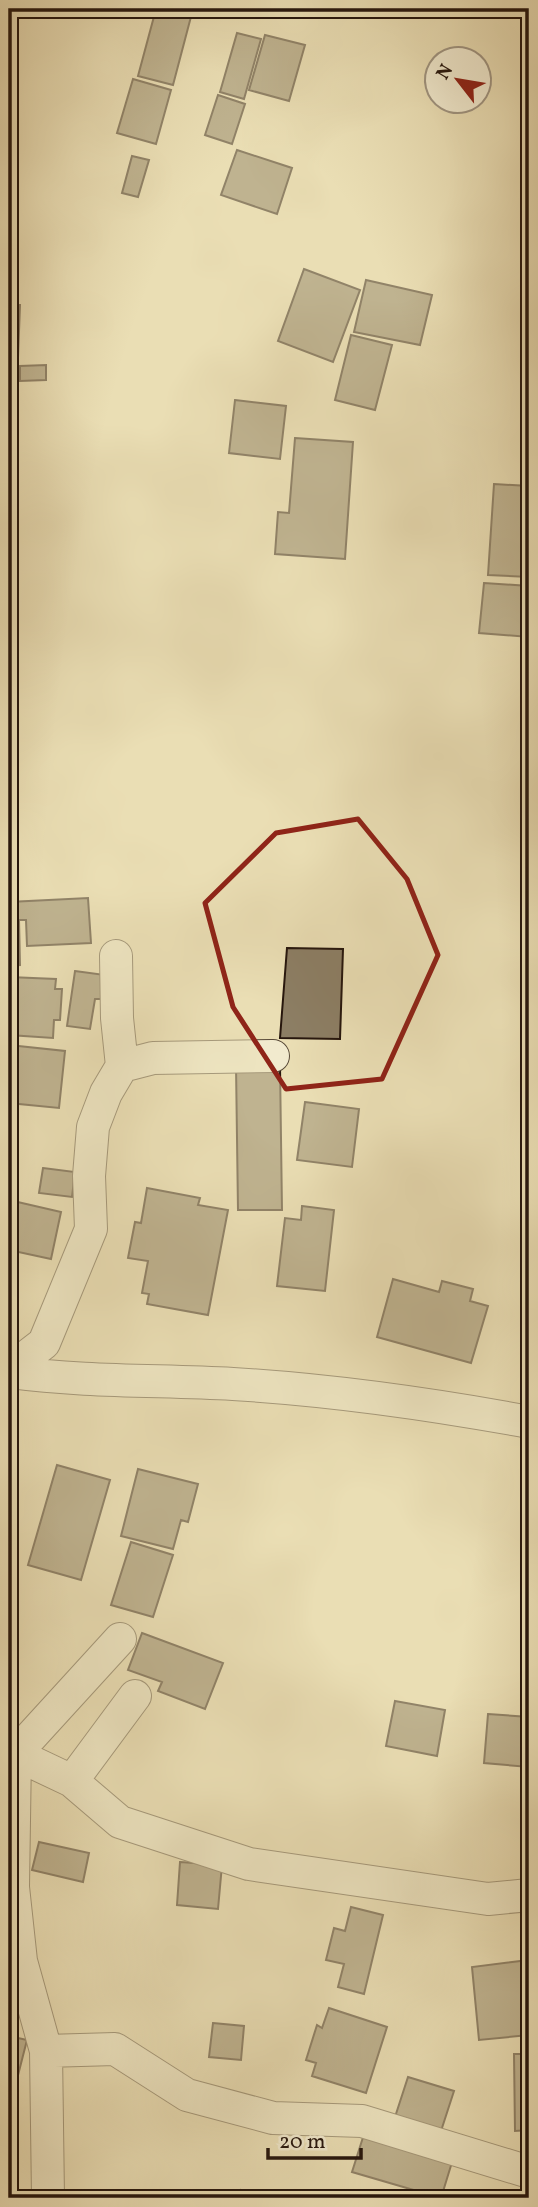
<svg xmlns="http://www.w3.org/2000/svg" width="538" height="2207" viewBox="0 0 538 2207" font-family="Vollkorn,serif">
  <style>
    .building { fill: #8c7e64; stroke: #26160d; stroke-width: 2 }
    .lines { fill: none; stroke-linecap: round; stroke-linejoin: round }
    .minor-casing { stroke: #574837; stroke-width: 34 }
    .minor { stroke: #f1eace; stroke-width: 32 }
    .marked { fill: none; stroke: #8f2418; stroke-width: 5; stroke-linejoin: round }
  </style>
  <rect width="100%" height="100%" fill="#eadeb4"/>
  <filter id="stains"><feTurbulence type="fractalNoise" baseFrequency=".00286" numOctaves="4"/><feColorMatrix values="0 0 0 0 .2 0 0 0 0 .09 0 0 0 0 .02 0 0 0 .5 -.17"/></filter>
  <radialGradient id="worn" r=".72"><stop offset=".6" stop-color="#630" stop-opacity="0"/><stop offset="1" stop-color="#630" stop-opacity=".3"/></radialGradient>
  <path class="building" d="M 156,9 L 193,9 L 173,85 L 138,76 Z
    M 237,33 L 261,39 L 244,99 L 220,92 Z
    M 265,35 L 305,45 L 289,101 L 249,90 Z
    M 133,79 L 171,90 L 156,144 L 117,133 Z
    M 218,95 L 245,104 L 232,144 L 205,135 Z
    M 237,150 L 292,168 L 277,214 L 221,195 Z
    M 132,156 L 149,160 L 138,197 L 122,193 Z
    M 304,269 L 360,290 L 333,362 L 278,341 Z
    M 366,280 L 432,295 L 420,345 L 354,332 Z
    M 9,305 L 20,305 L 16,410 L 9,410 Z
    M 351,335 L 392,345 L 375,410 L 335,400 Z
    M 46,365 L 46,380 L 20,381 L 20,366 Z
    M 235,400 L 286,406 L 280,459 L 229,453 Z
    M 295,438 L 353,442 L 345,559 L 275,554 L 278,512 L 289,513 Z
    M 494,484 L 529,486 L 529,577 L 488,575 Z
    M 484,583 L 529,586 L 529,637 L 479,633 Z
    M 88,898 L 91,943 L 27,946 L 26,920 L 19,920 L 20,965 L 9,966 L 9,902 Z
    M 287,948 L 343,949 L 340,1039 L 280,1038 Z
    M 75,971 L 105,975 L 101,999 L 95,999 L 90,1029 L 67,1026 Z
    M 9,977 L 56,979 L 55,989 L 62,989 L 60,1020 L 54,1020 L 53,1038 L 9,1035 Z
    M 9,1045 L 65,1051 L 59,1108 L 9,1103 Z
    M 236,1066 L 280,1066 L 282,1210 L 238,1210 Z
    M 305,1102 L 359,1109 L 352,1167 L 297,1160 Z
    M 9,1116 L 17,1117 L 13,1152 L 9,1151 Z
    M 43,1168 L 75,1172 L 72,1197 L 39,1193 Z
    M 147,1188 L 200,1198 L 198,1205 L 228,1210 L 208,1315 L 147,1304 L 149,1294 L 142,1293 L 148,1261 L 128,1258 L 135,1222 L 141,1223 Z
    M 9,1200 L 61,1212 L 51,1259 L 9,1250 Z
    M 302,1206 L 334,1210 L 325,1291 L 277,1286 L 285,1218 L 301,1220 Z
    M 393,1279 L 439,1292 L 442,1281 L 473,1289 L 470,1301 L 488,1306 L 471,1363 L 377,1337 Z
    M 57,1465 L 110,1480 L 81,1580 L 28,1565 Z
    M 138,1469 L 198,1484 L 188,1522 L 181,1520 L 173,1549 L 121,1536 Z
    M 131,1542 L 173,1555 L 153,1617 L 111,1605 Z
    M 142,1633 L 223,1663 L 205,1709 L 158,1691 L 162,1682 L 128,1670 Z
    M 395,1701 L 445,1710 L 437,1756 L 386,1746 Z
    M 488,1714 L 529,1717 L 529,1767 L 484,1763 Z
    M 39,1842 L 89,1853 L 83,1882 L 32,1870 Z
    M 180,1862 L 222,1865 L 218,1909 L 177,1905 Z
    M 351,1907 L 383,1915 L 364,1994 L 338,1987 L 344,1964 L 326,1960 L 334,1928 L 345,1931 Z
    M 529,1960 L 529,2035 L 479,2040 L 472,1967 Z
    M 329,2008 L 387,2027 L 366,2093 L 312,2076 L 316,2063 L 306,2060 L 317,2025 L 322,2028 Z
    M 213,2023 L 244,2026 L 241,2060 L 209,2057 Z
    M 9,2036 L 27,2040 L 16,2083 L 9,2081 Z
    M 514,2054 L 529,2054 L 529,2130 L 515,2131 Z
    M 408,2077 L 454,2091 L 441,2131 L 395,2117 Z
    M 365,2131 L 453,2159 L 441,2198 L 352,2172 Z
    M 241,2190 L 277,2198 L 239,2198 Z"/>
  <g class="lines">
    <defs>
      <path id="minor" d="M 116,956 L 117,1018 L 122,1066
        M 9,1370 L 44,1343 L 91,1229 L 89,1176 L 93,1127 L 106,1093 L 122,1066 L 153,1058 L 273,1056
        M 9,1372 C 86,1382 156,1380 233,1384 C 332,1390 431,1404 529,1422
        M 9,1754 L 15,1754 L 72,1781 L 120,1822 L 249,1864 L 488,1899 L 529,1895
        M 72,1781 L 135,1696
        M 46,2051 L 115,2049 L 187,2095 L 273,2118 L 362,2121 L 529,2172
        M 48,2198 L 46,2051 L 21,1961 L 13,1887 L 15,1754 L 120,1639"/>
    </defs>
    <use href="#minor" class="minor-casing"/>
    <use href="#minor" class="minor"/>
  </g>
  <path d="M0 0H538V2207H0ZM 358,819 L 407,879 L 438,955 L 382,1079 L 286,1089 L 233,1007 L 205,903 L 276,833 Z" fill="#eadeb4" fill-opacity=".55" fill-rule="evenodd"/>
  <path class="marked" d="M 358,819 L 407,879 L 438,955 L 382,1079 L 286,1089 L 233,1007 L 205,903 L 276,833 Z"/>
  <rect width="538" height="2207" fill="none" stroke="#eadeb4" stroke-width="35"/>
  <rect x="10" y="10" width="517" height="2186" fill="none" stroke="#26160d" stroke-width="3.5"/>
  <rect x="18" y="18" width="503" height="2172" fill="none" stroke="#26160d" stroke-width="2"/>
  <g transform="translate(458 80) rotate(301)"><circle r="33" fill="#f1eace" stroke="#a09581" stroke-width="2"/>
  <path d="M0-5L12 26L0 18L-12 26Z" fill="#8f2418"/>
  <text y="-10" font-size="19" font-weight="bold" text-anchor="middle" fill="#26160d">N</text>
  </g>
  <path d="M268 2148v10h93v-10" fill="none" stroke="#26160d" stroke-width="3.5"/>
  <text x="279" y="2148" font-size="21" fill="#26160d" stroke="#f1eace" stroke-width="5" paint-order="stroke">20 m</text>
  <rect width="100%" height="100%" filter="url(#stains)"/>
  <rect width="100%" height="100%" fill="url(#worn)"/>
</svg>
